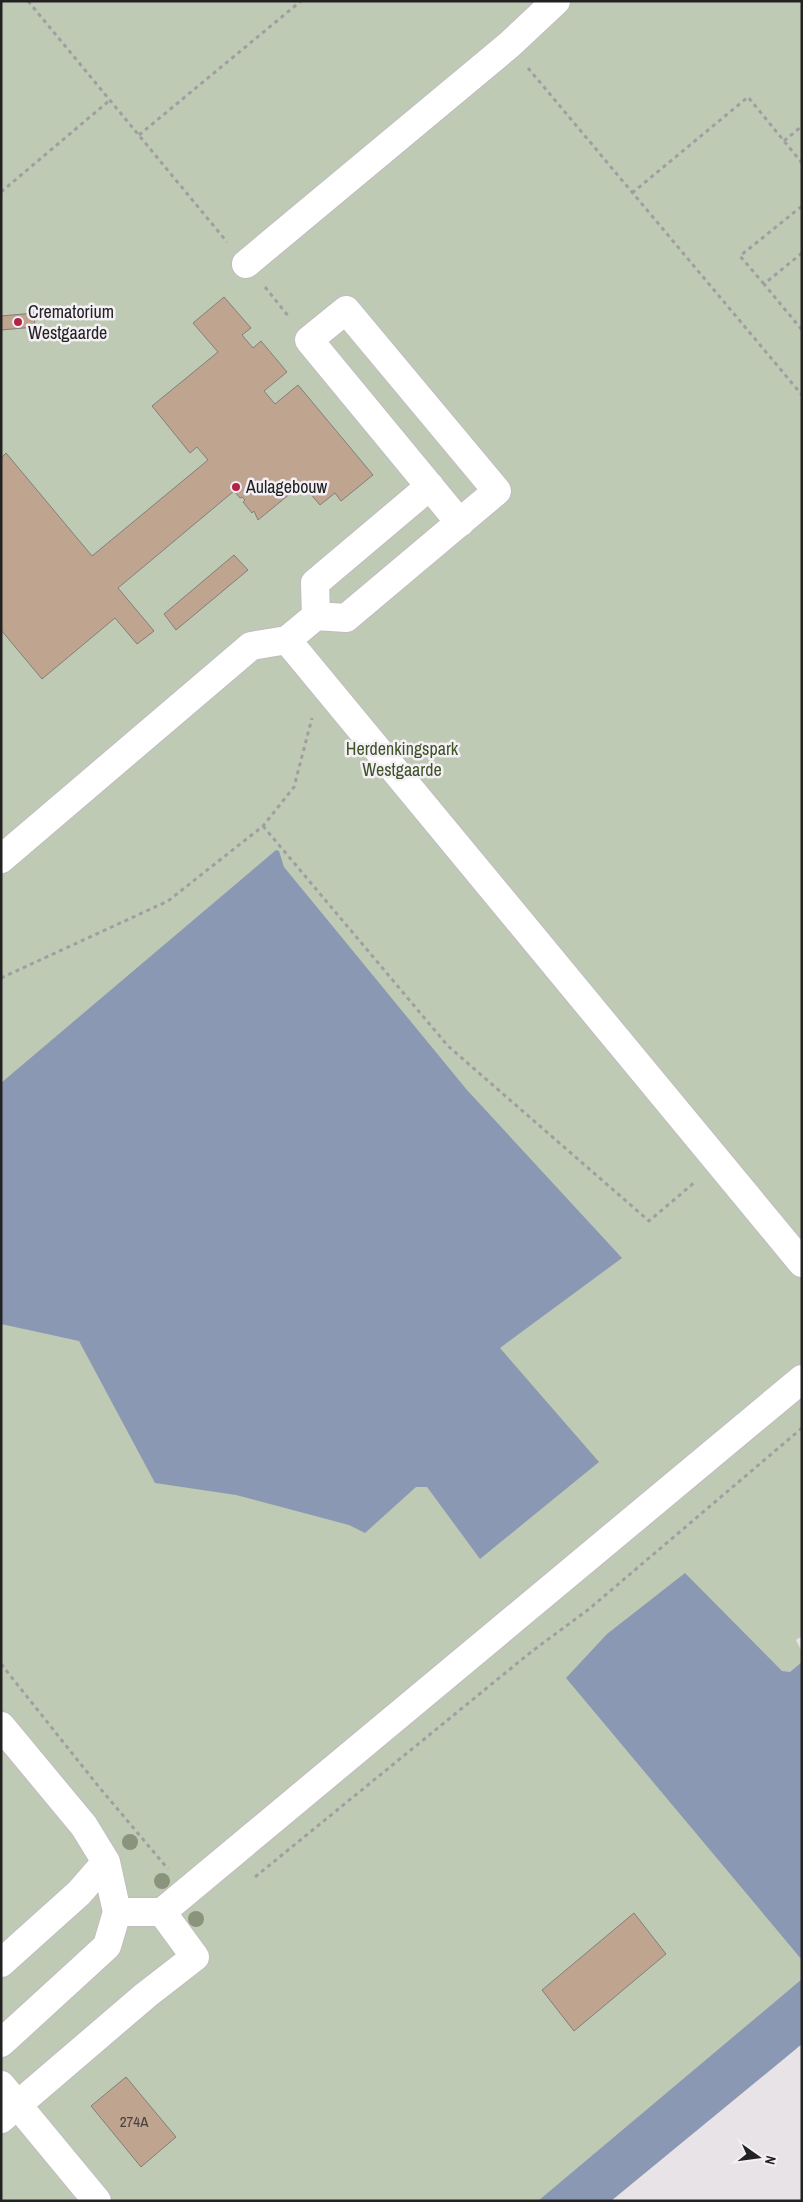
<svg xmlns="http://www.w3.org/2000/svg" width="803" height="2202" viewBox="0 0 803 2202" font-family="'Archivo Narrow',sans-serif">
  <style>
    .green { fill: #bfcab4 }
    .water { fill: #8b98b3 }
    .building { fill: #bfa48f; stroke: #827e7b }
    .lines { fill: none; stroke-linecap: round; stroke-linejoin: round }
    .minor-casing { stroke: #c0bcc0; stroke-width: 30 }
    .path { stroke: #a19ea1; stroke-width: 3; stroke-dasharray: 4 4; stroke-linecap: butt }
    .minor { stroke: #fff; stroke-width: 28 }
    .tree { fill: #8a947d }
    .poi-dot { fill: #b42245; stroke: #f4f0f5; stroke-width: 2 }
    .labels { text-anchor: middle; stroke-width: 5; stroke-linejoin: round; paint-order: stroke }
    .number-label { font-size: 15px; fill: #4a423e }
    .poi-label { font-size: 18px; fill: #232223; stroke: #f4f0f5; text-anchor: start }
    .park-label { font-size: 18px; fill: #3e5326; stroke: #f4f0f5 }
  </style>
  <rect width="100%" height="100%" fill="#e7e3e7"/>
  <path class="green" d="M 1,1 L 802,1 L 802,1636 L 796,1640 L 802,1652 L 802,1990 L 570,2201 L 1,2201 Z"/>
  <path class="water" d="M 276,850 L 279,851 L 284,867 L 467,1090 L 622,1258 L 500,1348 L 599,1462 L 480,1559 L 427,1487 L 416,1487 L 365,1533 L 349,1525 L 236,1495 L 155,1483 L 79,1341 L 1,1324 L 1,1083 Z
    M 685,1573 L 782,1671 L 790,1672 L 802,1662 L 802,1960 L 566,1678 L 607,1634 Z
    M 802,1979 L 802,2044 L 611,2201 L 538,2201 Z"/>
  <path class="building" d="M 224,297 L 251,328 L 242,335 L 253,348 L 261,341 L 287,372 L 264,391 L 275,404 L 298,385 L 373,475 L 341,501 L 335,493 L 320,505 L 302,484 L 258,520 L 254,511 L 252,513 L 243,502 L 245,500 L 242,497 L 240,498 L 234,491 L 118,588 L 154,631 L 137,644 L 115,618 L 42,679 L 1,630 L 1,458 L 6,453 L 92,556 L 208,460 L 197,447 L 190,453 L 152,406 L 218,352 L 193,323 Z
    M 34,313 L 35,327 L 1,330 L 1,316 Z
    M 234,555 L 248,570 L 176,630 L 164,614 Z
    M 634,1913 L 666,1954 L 574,2031 L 542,1990 Z
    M 126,2077 L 176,2137 L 141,2167 L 91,2106 Z"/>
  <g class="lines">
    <defs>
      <path id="minor" d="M 246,264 L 509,45 L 556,1
        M 316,616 L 346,618 L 497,491 L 346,310 L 309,340 L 460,523
        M 287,640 L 802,1263
        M 1,859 L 251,646 L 287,640 L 316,616 L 315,583 L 430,486
        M 1,1726 L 84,1826 L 106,1862 L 117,1912 L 107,1946 L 1,2043
        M 117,1912 L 162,1912 L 802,1379
        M 1,1963 L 79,1893 L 106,1862
        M 1,2085 L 97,2201
        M 1,2119 L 146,1995 L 195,1957 L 162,1912"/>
    </defs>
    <use href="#minor" class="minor-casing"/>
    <path class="path" d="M 28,1 L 227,242
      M 528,68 L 802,395
      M 139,135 L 301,1
      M 784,141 L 802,126
      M 1,192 L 110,100
      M 632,193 L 748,97 L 802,163
      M 802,253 L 764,284 L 802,330
      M 764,284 L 740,256 L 802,206
      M 265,287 L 289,317
      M 263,826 L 448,1046 L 649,1221 L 695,1182
      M 1,978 L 168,901 L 263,826 L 294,787 L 312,718
      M 1,1664 L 99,1787 L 168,1869
      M 255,1877 L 531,1652 L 589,1609 L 802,1428"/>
    <use href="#minor" class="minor"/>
  </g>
  <g class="tree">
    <circle cx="130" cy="1842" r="8"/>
    <circle cx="162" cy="1881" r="8"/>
    <circle cx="196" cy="1919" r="8"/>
  </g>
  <g class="poi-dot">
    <circle cx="18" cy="322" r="5"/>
    <circle cx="236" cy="487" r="5"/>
  </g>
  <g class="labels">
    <g class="number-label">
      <text x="134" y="2127">274A</text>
    </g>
    <g class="poi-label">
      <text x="28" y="318">Crematorium<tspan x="28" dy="21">Westgaarde</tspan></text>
      <text x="246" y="493">Aulagebouw</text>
    </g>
    <g class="park-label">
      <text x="402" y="755">Herdenkingspark<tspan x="402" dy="21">Westgaarde</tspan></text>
    </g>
  </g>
  <rect width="803" height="2202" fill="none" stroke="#232223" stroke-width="5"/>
  <g transform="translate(758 2157) rotate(104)" stroke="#f4f0f5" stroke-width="4" paint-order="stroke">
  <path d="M0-4L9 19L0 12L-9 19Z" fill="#232223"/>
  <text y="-8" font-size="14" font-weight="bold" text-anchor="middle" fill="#232223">N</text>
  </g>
</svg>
